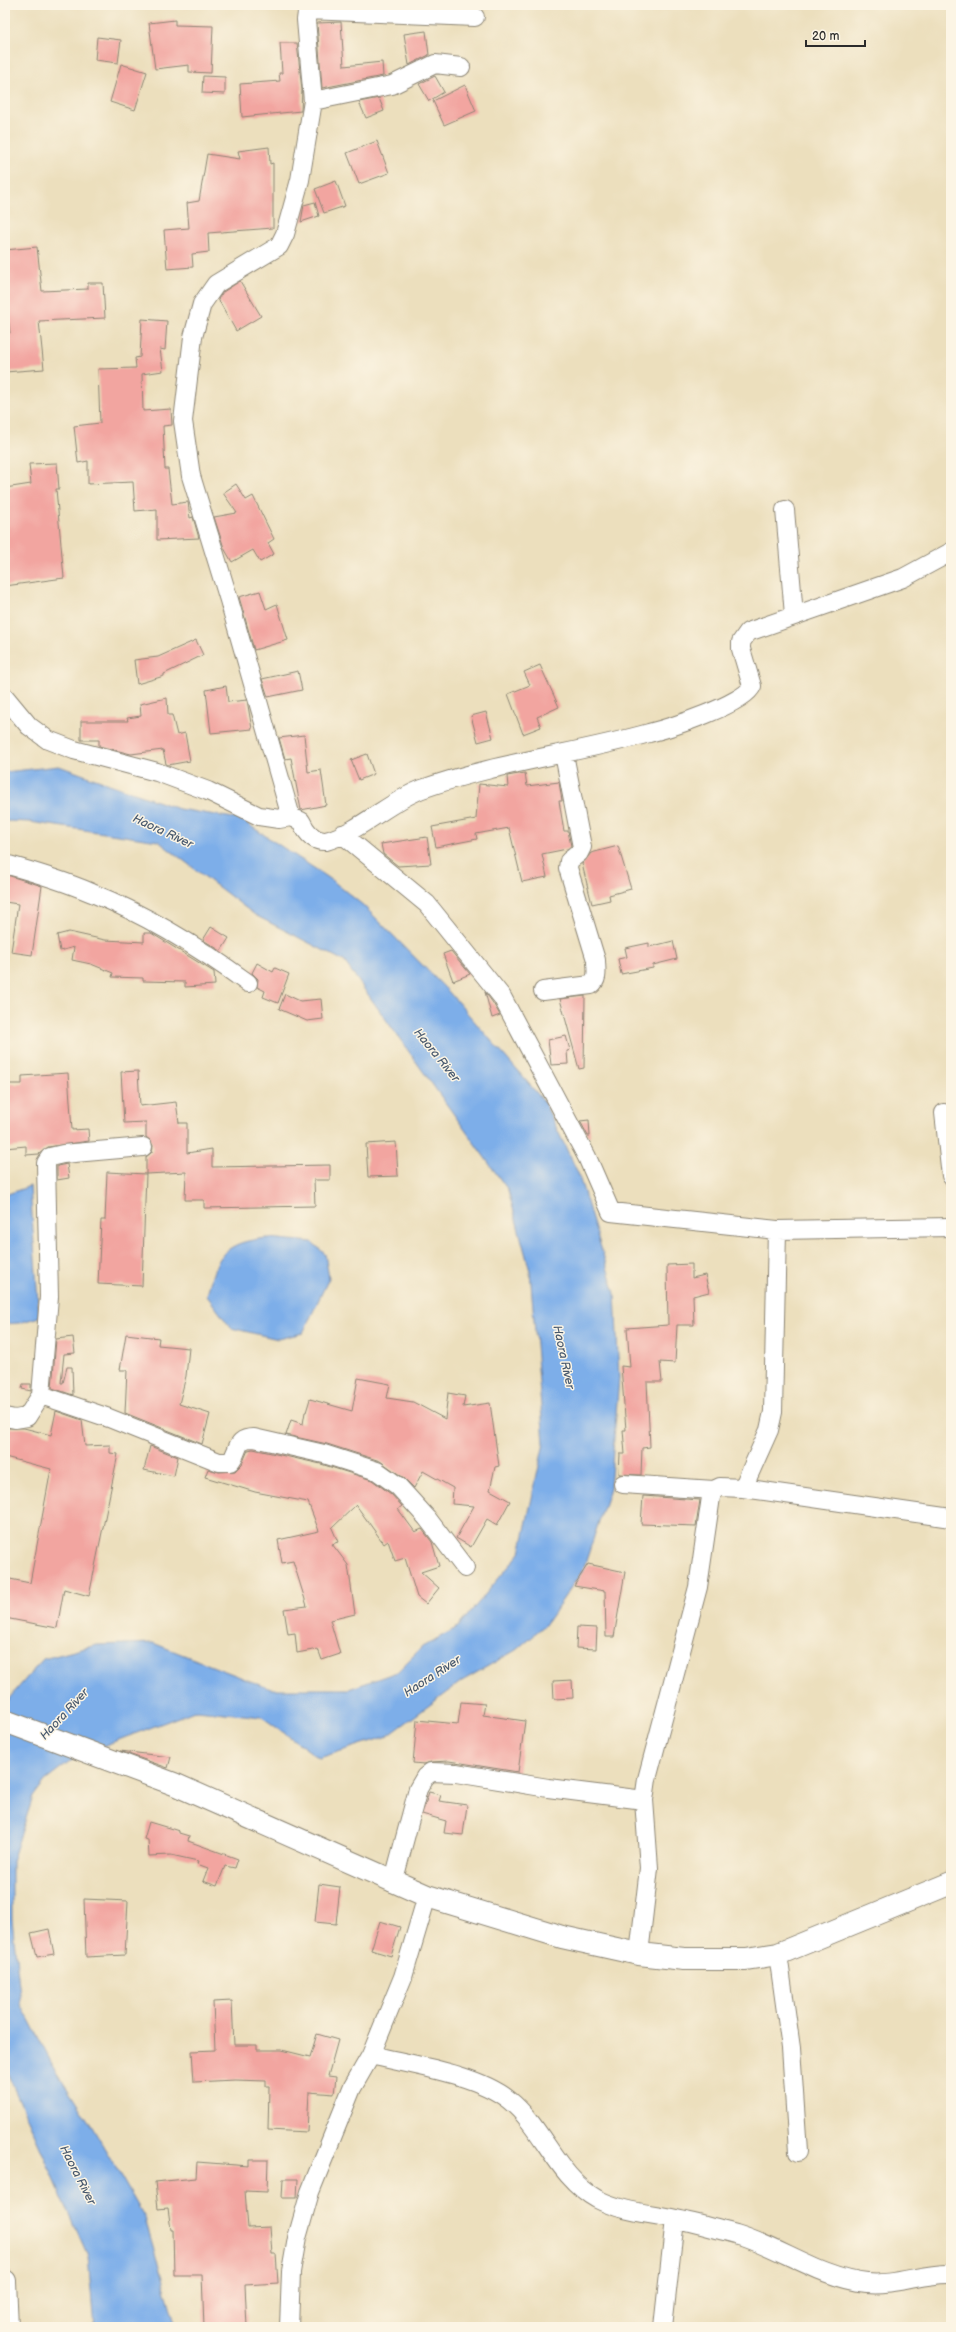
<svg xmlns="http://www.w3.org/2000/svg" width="956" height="2332" viewBox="0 0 956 2332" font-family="'Balsamiq Sans',sans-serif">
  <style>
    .water { fill: #7daee9; stroke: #546c8a }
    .building { fill: #f2a5a0 }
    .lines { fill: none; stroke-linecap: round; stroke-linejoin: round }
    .minor-casing { stroke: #8c8574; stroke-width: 20 }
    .tertiary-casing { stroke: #8c8574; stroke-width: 24 }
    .minor { stroke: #fff; stroke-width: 18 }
    .tertiary { stroke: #fff; stroke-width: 22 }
    .labels { text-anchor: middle; stroke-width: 3; stroke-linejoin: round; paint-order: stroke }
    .water-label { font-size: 12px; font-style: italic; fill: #48596e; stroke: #fcf5e5 }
  </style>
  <rect width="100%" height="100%" fill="#fcf5e5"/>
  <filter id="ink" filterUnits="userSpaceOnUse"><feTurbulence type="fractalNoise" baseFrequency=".025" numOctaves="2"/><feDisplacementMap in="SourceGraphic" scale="8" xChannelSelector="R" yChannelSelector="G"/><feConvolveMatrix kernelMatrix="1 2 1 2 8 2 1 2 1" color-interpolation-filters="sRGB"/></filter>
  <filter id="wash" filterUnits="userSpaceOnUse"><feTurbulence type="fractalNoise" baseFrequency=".012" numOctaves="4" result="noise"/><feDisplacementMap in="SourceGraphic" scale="16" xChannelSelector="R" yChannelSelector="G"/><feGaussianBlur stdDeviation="0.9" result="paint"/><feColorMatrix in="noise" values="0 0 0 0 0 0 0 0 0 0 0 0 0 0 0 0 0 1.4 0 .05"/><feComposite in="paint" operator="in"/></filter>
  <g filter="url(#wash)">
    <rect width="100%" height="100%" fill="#ecdfbd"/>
    <path class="water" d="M 59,766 L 179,809 L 240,819 L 329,878 L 364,906 L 448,991 L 543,1100 L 578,1173 L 615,1293 L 619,1378 L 610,1488 L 583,1570 L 545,1625 L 516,1650 L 462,1681 L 388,1736 L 319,1758 L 262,1717 L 197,1710 L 79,1755 L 45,1781 L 33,1797 L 12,1861 L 12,1919 L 21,2004 L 52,2064 L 91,2125 L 145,2218 L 176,2327 L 94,2327 L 88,2256 L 5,2068 L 5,1703 L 43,1659 L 97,1645 L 153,1643 L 271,1689 L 349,1689 L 397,1672 L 422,1647 L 458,1627 L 520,1553 L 544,1443 L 530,1271 L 508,1190 L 344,961 L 255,915 L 158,841 L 30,822 L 5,821 L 5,772 Z
      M 30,1186 L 39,1317 L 19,1323 L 5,1324 L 5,1195 Z
      M 268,1238 L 312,1242 L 325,1254 L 329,1278 L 303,1333 L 278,1339 L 231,1328 L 207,1296 C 216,1255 224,1242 268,1238 Z"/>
    <g id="blocks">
      <path class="building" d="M 175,20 L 175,25 L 213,26 L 211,73 L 189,72 L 189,65 L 155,69 L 149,23 Z
        M 341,22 L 344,66 L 382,62 L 383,76 L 322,88 L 317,23 Z
        M 426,31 L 429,55 L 409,65 L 404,34 Z
        M 97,37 L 121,40 L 118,63 L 95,60 Z
        M 280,43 L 297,43 L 302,90 L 301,111 L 242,117 L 240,84 L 280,81 L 279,73 L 282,73 Z
        M 121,64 L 147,72 L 135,110 L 110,102 Z
        M 203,76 L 225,77 L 225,94 L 202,93 Z
        M 435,76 L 444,92 L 429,101 L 419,84 Z
        M 465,85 L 476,111 L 444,125 L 433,101 Z
        M 379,98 L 384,111 L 366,118 L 359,102 Z
        M 377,141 L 389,173 L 359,184 L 347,153 Z
        M 269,147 L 270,164 L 273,163 L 273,228 L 208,233 L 209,252 L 192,254 L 193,267 L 167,269 L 164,230 L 189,228 L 187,203 L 199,201 L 207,154 L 240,159 L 238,151 Z
        M 336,181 L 345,206 L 324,213 L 315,189 Z
        M 315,202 L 319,216 L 301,222 L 304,205 Z
        M 37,247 L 42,291 L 88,289 L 88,283 L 103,283 L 105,318 L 39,321 L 44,369 L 5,372 L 5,334 L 10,333 L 5,294 L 5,250 Z
        M 240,281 L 261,316 L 236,331 L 218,299 L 223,292 Z
        M 142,319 L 167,321 L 165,350 L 160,349 L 163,371 L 142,374 L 143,411 L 171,409 L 172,425 L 163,426 L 165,469 L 168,469 L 172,504 L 188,502 L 190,518 L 193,517 L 199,538 L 157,540 L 157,509 L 135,511 L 133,482 L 88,484 L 88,461 L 78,463 L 74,426 L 100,423 L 98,369 L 136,368 L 135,358 L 140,357 Z
        M 57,463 L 59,489 L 56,489 L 64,578 L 5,586 L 5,488 L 31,484 L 29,464 Z
        M 236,484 L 246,500 L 253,496 L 274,539 L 268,543 L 274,554 L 260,562 L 253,550 L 232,562 L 224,548 L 214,517 L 237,513 L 223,493 Z
        M 260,591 L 266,609 L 277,604 L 288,640 L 254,650 L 239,597 Z
        M 196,640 L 203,655 L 164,674 L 164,676 L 137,684 L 134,660 L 158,657 Z
        M 540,665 L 559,707 L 537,717 L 541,727 L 523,734 L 508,694 L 530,685 L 524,672 Z
        M 298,671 L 302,690 L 268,697 L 262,679 Z
        M 226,686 L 228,702 L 247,700 L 252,729 L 211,733 L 206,690 Z
        M 167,698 L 168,715 L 172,715 L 177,735 L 185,733 L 190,761 L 168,765 L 166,764 L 163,750 L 131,754 L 99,746 L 99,740 L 81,740 L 81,721 L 128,721 L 127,718 L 141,716 L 140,704 Z
        M 486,712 L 493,738 L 478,742 L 471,716 Z
        M 304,735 L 308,772 L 321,770 L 326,805 L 301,810 L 291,758 L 285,759 L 279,738 Z
        M 367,754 L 374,774 L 359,780 L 351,760 Z
        M 525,773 L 527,786 L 559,782 L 562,801 L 559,801 L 564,831 L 568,831 L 571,846 L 567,849 L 542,854 L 547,877 L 522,882 L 509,828 L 476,834 L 477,839 L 436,847 L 432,827 L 476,819 L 479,784 L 508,787 L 507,776 Z
        M 427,837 L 431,864 L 398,866 L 383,854 L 381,844 Z
        M 618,846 L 631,889 L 609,895 L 610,900 L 592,904 L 582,864 L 591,853 Z
        M 7,875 L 42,886 L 32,955 L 11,952 L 18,904 L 5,902 Z
        M 211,927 L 229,938 L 221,951 L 203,940 Z
        M 69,932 L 105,940 L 144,942 L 144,933 L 151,933 L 214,972 L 215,985 L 185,987 L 185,982 L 143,981 L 143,978 L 112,977 L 113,973 L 91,964 L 72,960 L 74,947 L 60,951 L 57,935 Z
        M 673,941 L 677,959 L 653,965 L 653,968 L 621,974 L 618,959 L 627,957 L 625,948 L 649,943 L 649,947 Z
        M 451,951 L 470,974 L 453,981 L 443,954 Z
        M 257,963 L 273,972 L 275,968 L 289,974 L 278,1003 L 263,997 L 265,991 L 257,987 L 258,979 L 252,973 Z
        M 485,992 L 493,1003 L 500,1015 L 492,1018 Z
        M 285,994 L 300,1001 L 321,999 L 323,1019 L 307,1021 L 279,1009 Z
        M 585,996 L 584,1068 L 579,1069 L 560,999 Z
        M 566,1036 L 570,1050 L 567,1051 L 568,1064 L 551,1065 L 548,1040 Z
        M 138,1071 L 140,1106 L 176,1102 L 179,1123 L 187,1123 L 187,1153 L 212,1149 L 212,1167 L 330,1165 L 330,1180 L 314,1180 L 315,1206 L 204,1208 L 204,1200 L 185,1200 L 186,1172 L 146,1174 L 146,1157 L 152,1152 L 153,1146 L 151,1141 L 146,1137 L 146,1122 L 124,1123 L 121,1072 Z
        M 68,1073 L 72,1130 L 88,1129 L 89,1141 L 48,1147 L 39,1154 L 26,1155 L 26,1146 L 5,1148 L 5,1084 L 22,1084 L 22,1076 Z
        M 589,1120 L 590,1136 L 588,1136 L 580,1121 Z
        M 396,1142 L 398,1176 L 368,1177 L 366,1144 Z
        M 67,1164 L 69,1178 L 57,1180 L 57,1166 Z
        M 107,1172 L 146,1174 L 142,1286 L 98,1284 L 101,1220 L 105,1220 Z
        M 692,1264 L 692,1278 L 705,1275 L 709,1292 L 693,1296 L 694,1325 L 677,1325 L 675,1363 L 660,1362 L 662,1382 L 647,1382 L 650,1447 L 642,1448 L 641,1475 L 619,1474 L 620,1454 L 625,1454 L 623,1430 L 626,1430 L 621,1366 L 630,1367 L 627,1328 L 668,1325 L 667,1265 Z
        M 126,1334 L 159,1338 L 158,1345 L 189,1348 L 186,1376 L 179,1404 L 210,1414 L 202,1444 L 125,1413 L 127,1370 L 120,1370 Z
        M 73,1337 L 75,1353 L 64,1354 L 61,1383 L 63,1383 L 67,1367 L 72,1367 L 73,1395 L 52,1388 L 56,1339 Z
        M 358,1378 L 390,1384 L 387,1398 L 413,1402 L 445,1419 L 448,1393 L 465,1396 L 463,1407 L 490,1403 L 499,1466 L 495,1467 L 490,1490 L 510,1501 L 497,1525 L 487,1519 L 471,1547 L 456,1538 L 474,1506 L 452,1504 L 453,1488 L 423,1471 L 414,1488 L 404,1478 L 380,1461 L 327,1444 L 286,1435 L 291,1420 L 303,1424 L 305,1412 L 306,1412 L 310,1399 L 352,1411 Z
        M 23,1384 L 31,1384 L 31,1391 L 22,1389 Z
        M 56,1411 L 82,1420 L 85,1446 L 110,1445 L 110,1453 L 118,1454 L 89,1596 L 64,1589 L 57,1628 L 5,1618 L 5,1578 L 30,1583 L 51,1469 L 5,1457 L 5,1428 L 24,1428 L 51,1435 Z
        M 150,1446 L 178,1457 L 174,1476 L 144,1470 Z
        M 253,1449 L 321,1464 L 372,1480 L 391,1494 L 402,1506 L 398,1509 L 415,1532 L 422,1529 L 432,1542 L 439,1566 L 421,1572 L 439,1588 L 426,1604 L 417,1597 L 405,1558 L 395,1561 L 388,1541 L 384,1544 L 356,1505 L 332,1528 L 338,1542 L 332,1544 L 348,1565 L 355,1614 L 330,1620 L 340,1654 L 322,1660 L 318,1649 L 297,1653 L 295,1633 L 288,1634 L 284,1609 L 307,1606 L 293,1561 L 282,1563 L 278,1540 L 319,1531 L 308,1502 L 255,1492 L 205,1477 L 208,1469 L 219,1472 L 235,1471 L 242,1464 L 248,1450 Z
        M 643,1496 L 700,1500 L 696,1526 L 641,1524 Z
        M 588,1564 L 625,1572 L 614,1637 L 606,1637 L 605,1591 L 574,1586 Z
        M 577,1627 L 597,1628 L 596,1649 L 576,1648 Z
        M 572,1680 L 573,1698 L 554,1699 L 553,1681 Z
        M 461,1702 L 485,1704 L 483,1715 L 525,1721 L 518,1772 L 449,1761 L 431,1762 L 424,1764 L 413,1763 L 417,1720 L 458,1724 Z
        M 120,1751 L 171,1757 L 168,1768 Z
        M 429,1792 L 441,1795 L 439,1801 L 467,1805 L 463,1835 L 444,1833 L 446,1821 L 422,1814 Z
        M 149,1822 L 179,1831 L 179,1833 L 189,1836 L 188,1841 L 238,1859 L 235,1868 L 225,1866 L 217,1886 L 203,1881 L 208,1868 L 197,1864 L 198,1861 L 171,1855 L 149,1856 L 148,1840 L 144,1839 Z
        M 319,1884 L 340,1887 L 336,1924 L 315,1922 Z
        M 84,1899 L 128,1901 L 125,1955 L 86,1957 Z
        M 380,1921 L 400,1927 L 391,1956 L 371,1950 Z
        M 49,1929 L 54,1954 L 37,1957 L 31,1933 Z
        M 232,2001 L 234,2045 L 257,2045 L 257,2050 L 282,2050 L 310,2057 L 317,2034 L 338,2040 L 328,2076 L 336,2077 L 334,2094 L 309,2092 L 307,2132 L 268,2130 L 269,2086 L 266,2086 L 266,2081 L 235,2080 L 194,2082 L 192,2051 L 215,2050 L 213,2002 Z
        M 249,2160 L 268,2160 L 267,2192 L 245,2191 L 248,2228 L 270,2227 L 272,2254 L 276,2254 L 278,2283 L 245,2285 L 247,2327 L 204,2327 L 202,2275 L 174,2275 L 173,2230 L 171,2230 L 168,2208 L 158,2209 L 155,2182 L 196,2178 L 197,2162 L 249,2166 Z
        M 283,2179 L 298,2179 L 297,2198 L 282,2198 Z"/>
    </g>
  </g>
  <g filter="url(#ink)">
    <use href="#blocks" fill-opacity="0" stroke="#8c8574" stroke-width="1"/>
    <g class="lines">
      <defs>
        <path id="minor" d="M 308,10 L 475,17
          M 313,101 L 392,85 L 435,64 L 461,67
          M 785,510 L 794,615
          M 5,697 L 29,726 L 48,740 L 74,750 L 157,772 L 208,791 L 259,816 L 279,819 L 291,817 L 301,821 C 306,832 313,842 326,841 C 359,832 390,801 422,789 C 495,763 575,754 649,733 C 669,728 745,704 752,686 L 741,649 L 741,642 L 748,632 L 903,578 L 951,552
          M 291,817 L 229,600 L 191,476 L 183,421 L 193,337 L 202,304 L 216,284 L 279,246 L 285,234 L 300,180 L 313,101 L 306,20 L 308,5
          M 342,834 L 427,904 L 502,997 L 587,1157 L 611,1212 L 777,1230
          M 5,864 C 34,872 64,881 92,893 C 147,915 200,948 248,983
          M 543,991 L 591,985 C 599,979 596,969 596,960 L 568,868 L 569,861 L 579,853 L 582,847 L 564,754
          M 944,1113 L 951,1176
          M 41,1395 L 109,1418 L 219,1462 L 230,1462 C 240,1451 234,1438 254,1438 L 324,1454 L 377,1471 L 398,1486 L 427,1518 L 465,1568
          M 5,1417 L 15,1419 L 27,1417 L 41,1395 L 49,1297 L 46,1163 L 50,1157 L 63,1154 L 143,1147
          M 623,1484 L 714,1490
          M 743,1488 L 769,1430 L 773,1412 L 777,1230 L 951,1227
          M 393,1883 L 418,1789 L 425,1777 L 431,1772 L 456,1773 L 548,1788 L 644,1800
          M 639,1954 L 649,1868 L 644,1800 L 647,1779 L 698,1587 L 711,1497 L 714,1490 L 720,1487 L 743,1488 L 951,1518
          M 778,1954 L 791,2048 L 798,2152
          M 371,2055 C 412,2065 477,2074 509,2100 C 544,2128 556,2176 597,2199 C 622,2212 649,2213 676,2219 C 696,2223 716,2229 736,2234 C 780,2247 820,2278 867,2283 C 895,2286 923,2273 951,2274
          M 289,2327 L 291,2272 L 297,2238 L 310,2192 L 352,2088 L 371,2055 L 403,1977 L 427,1896
          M 663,2327 L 675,2219"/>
        <path id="tertiary" d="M 5,1721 L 174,1784 L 427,1896 L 562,1937 L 639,1954 L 684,1959 L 746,1959 L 778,1954 L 951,1883
          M 5,2281 L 7,2327"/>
      </defs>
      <use href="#minor" class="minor-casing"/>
      <use href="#tertiary" class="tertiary-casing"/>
      <use href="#minor" class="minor"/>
      <use href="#tertiary" class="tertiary"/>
    </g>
  </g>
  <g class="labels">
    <g class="water-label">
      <text transform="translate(163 831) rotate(25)" y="4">Haora River</text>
      <text transform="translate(437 1055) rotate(51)" y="4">Haora River</text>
      <text transform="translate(564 1357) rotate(78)" y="4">Haora River</text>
      <text transform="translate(432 1676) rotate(-33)" y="4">Haora River</text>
      <text transform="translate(64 1714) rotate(-47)" y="4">Haora River</text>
      <text transform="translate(78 2175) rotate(63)" y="4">Haora River</text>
    </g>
  </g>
  <rect width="956" height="2332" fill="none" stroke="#fcf5e5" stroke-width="20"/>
  <path d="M806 40v6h59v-6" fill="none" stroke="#2b2b2b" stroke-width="2"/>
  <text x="812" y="40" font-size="12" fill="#2b2b2b" stroke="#fcf5e5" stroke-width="3" paint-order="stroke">20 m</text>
</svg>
